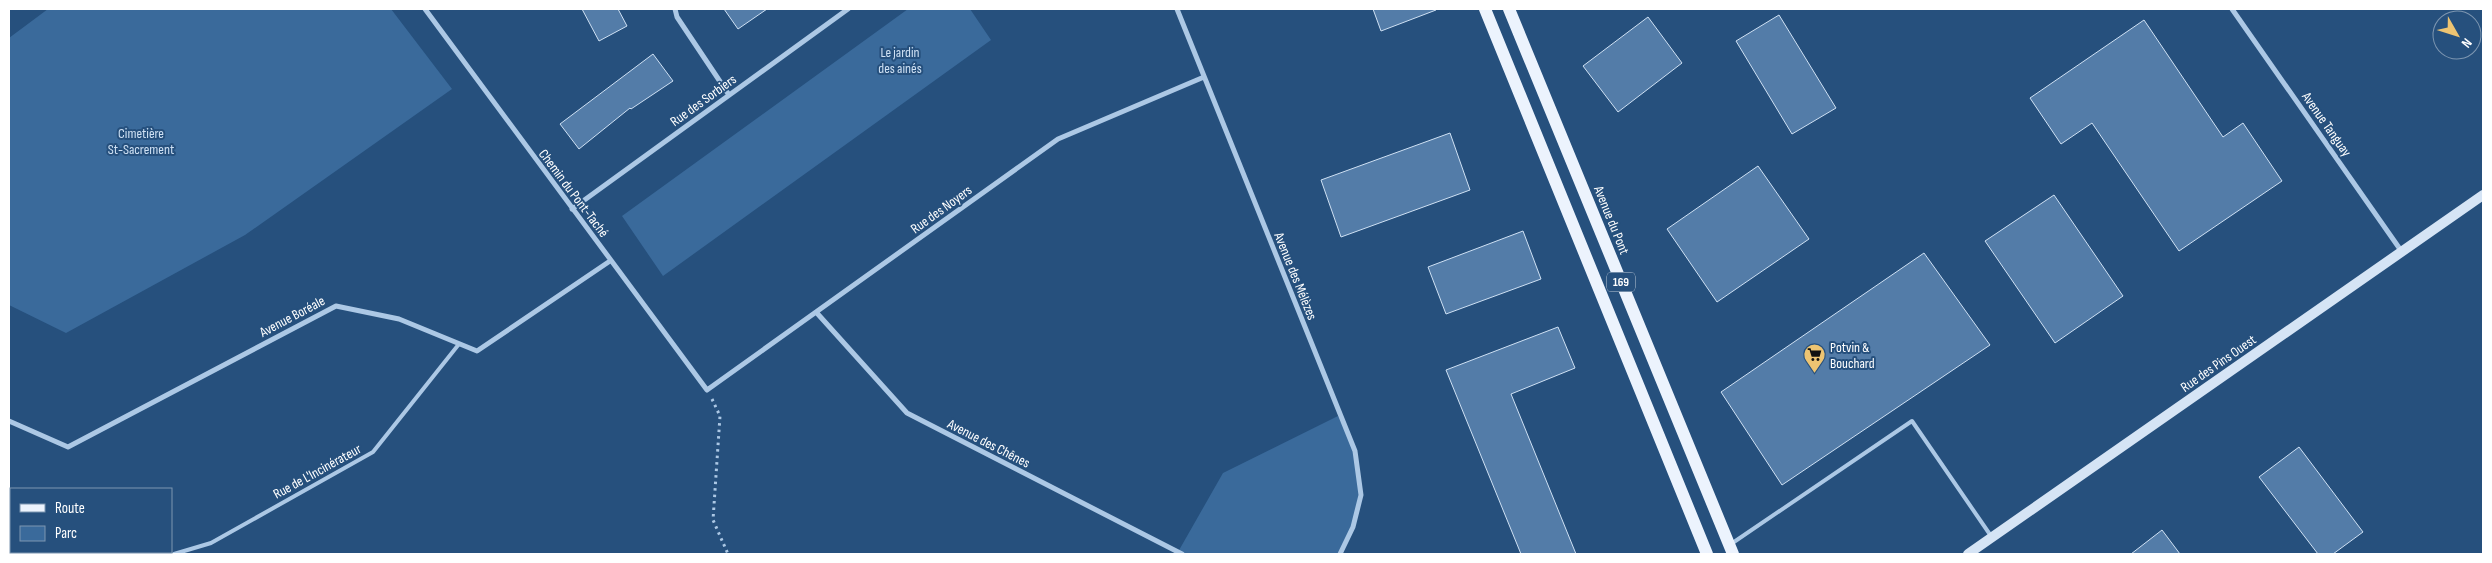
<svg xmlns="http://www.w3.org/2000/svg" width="2492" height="563" viewBox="0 0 2492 563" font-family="'Sofia Sans Condensed',sans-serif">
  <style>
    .green { fill: #3a6a9b }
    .building { fill: #537ca8; stroke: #cfe1f4 }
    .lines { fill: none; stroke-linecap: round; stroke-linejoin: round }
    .path { stroke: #acc8e5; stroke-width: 3; stroke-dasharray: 2.5 4; stroke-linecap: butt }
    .service { stroke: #acc8e5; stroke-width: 4 }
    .minor { stroke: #acc8e5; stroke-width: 5 }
    .secondary { stroke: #d5e4f5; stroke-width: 10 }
    .primary { stroke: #ecf3fd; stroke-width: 12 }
    .labels { text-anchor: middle; stroke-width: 4; stroke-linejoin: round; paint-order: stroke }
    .shield { fill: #26507d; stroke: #becad8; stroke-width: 1 }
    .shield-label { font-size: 12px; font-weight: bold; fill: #fff }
    .park-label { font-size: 14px; fill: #cfe1f4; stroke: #26507d }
    .street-label { font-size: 14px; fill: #fff; stroke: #26507d }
    .poi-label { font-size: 14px; fill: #fff; stroke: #26507d; text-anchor: start }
  </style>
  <rect width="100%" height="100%" fill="#26507d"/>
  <path class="green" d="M 48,9 L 391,9 L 452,89 L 245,235 L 66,333 L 9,305 L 9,38 Z
    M 908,9 L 970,9 L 991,40 L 663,276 L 622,216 Z
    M 1338,416 L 1355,451 L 1361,495 L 1353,527 L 1339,554 L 1183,554 L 1178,552 L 1223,473 Z"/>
  <path class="building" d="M 582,9 L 618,9 L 627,26 L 599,41 Z
    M 724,9 L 767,9 L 738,29 Z
    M 1373,9 L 1436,9 L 1436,10 L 1381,31 Z
    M 1779,15 L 1836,108 L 1792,134 L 1736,41 Z
    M 1648,17 L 1682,63 L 1618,112 L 1583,66 Z
    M 2144,20 L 2223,137 L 2243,123 L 2282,181 L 2179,251 L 2092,123 L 2061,144 L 2030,98 Z
    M 653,54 L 673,81 L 631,109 L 630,108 L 579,149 L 560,124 Z
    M 1450,133 L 1470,190 L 1341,237 L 1321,180 Z
    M 1758,166 L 1809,239 L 1717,302 L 1667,229 Z
    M 2054,195 L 2123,296 L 2055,343 L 1985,241 Z
    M 1523,231 L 1541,279 L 1446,314 L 1428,267 Z
    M 1924,253 L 1990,345 L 1782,485 L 1721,392 Z
    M 1558,327 L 1575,368 L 1511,394 L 1576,554 L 1521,554 L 1446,370 Z
    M 2299,447 L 2363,532 L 2333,554 L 2318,554 L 2259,477 Z
    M 2162,530 L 2180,554 L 2131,554 Z"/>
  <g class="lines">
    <path class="path" d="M 712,399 L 720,416 L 713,520 L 728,554"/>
    <path class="service" d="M 1731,544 L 1912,421 L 1991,536
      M 174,554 L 211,543 L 373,452 L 459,344"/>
    <path class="minor" d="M 425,9 L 707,390 L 1058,139 L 1204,77
      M 675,9 L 677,17 L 729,95
      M 1177,9 L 1355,451 L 1361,495 L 1353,527 L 1340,554
      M 2232,9 L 2402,252
      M 572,209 L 848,9
      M 816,312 L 907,413 L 1182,554
      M 9,421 L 68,447 L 336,306 L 399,319 L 477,351 L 610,261"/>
    <path class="secondary" d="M 1968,554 L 2483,195"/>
    <path class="primary" d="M 1485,9 L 1707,554
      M 1509,9 L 1733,554"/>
  </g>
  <defs>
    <symbol id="supermarket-pin" viewBox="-11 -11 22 30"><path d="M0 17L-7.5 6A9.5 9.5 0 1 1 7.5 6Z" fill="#edc472" stroke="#26507d"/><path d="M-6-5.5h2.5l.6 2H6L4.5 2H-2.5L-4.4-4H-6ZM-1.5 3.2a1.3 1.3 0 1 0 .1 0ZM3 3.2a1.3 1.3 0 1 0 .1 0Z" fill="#111"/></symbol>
  </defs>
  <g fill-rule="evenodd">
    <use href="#supermarket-pin" x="1802" y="342" width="25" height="34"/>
  </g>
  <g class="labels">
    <rect class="shield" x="1607" y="272.5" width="28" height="19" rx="4"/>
    <g class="shield-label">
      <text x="1621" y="286">169</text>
    </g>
    <g class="park-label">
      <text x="900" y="57">Le jardin<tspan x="900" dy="16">des ainés</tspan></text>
      <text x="141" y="138">Cimetière<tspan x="141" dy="16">St-Sacrement</tspan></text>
    </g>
    <g class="street-label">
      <text transform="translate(703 100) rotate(-36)" y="5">Rue des Sorbiers</text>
      <text transform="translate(2327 124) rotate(55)" y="5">Avenue Tanguay</text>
      <text transform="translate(574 193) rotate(53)" y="5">Chemin du Pont-Taché</text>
      <text transform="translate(941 209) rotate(-36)" y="5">Rue des Noyers</text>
      <text transform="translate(1612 220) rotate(68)" y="5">Avenue du Pont</text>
      <text transform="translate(1296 276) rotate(68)" y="5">Avenue des Mélèzes</text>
      <text transform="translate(292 316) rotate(-28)" y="5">Avenue Boréale</text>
      <text transform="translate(2218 363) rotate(-35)" y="5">Rue des Pins Ouest</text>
      <text transform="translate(989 443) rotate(27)" y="5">Avenue des Chênes</text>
      <text transform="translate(317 471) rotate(-29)" y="5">Rue de L'Incinérateur</text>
    </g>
    <g class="poi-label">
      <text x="1830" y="352">Potvin &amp;<tspan x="1830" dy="16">Bouchard</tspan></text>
    </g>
  </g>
  <rect width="2492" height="563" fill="none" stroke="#ffffff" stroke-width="20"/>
  <rect x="10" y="488" width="162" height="65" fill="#26507d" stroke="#7d96b1"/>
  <rect x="20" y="504" width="25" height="8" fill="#ecf3fd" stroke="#7d96b1"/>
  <text x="55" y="513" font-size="15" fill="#ffffff">Route</text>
  <rect x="20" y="526" width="25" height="15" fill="#3a6a9b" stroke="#7d96b1"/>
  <text x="55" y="538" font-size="15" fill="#ffffff">Parc</text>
  <g transform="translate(2457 35) rotate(129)"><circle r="24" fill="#26507d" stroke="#7d96b1"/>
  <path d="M0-4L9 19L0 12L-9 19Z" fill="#edc472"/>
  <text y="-8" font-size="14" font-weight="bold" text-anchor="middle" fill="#ffffff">N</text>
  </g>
</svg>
